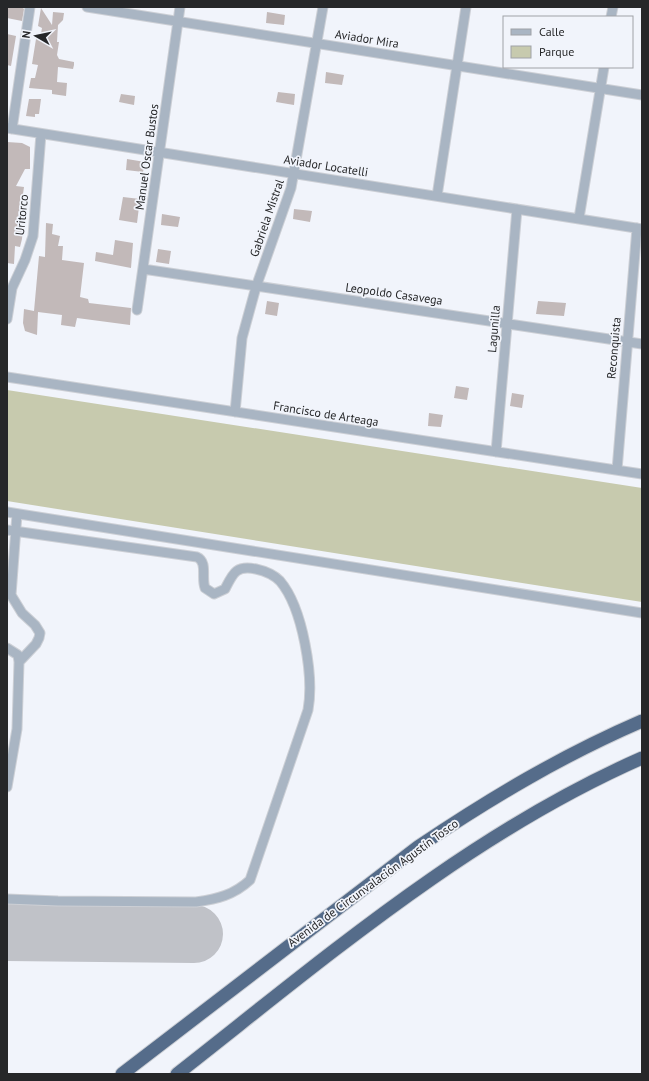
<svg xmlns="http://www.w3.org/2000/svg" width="649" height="1081" viewBox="0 0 649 1081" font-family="'PT Sans',sans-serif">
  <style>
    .green { fill: #c7caae }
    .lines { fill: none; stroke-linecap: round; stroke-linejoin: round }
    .runway { stroke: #c0c2c8; stroke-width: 58 }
    .building { fill: #c2b9b9 }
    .minor-casing { stroke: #cccfd5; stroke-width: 11 }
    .highway-casing { stroke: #cccfd5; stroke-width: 15 }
    .minor { stroke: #a9b5c3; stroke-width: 9 }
    .highway { stroke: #556c8a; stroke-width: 13 }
    .labels { text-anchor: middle; stroke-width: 3.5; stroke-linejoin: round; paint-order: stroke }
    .street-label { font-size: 12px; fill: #262729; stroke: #f1f4fb }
  </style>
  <rect width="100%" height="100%" fill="#f1f4fb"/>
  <path class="green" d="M 7,390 L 642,488 L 642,602 L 7,501 Z"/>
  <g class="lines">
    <path class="runway" d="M 7,932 L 194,934"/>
  </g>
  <path class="building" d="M 7,7 L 22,7 L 24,9 L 22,21 L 7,18 Z
    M 41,8 L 52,25 L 53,12 L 64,13 L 63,20 L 58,25 L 57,42 L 59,42 L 57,55 L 59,59 L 74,62 L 74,65 L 73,69 L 58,67 L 57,82 L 67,83 L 66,96 L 52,94 L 52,90 L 29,88 L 31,78 L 35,78 L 38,65 L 32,64 L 36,39 L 40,39 L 42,28 L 38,26 Z
    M 267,12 L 285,15 L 284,25 L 266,23 Z
    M 7,34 L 16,36 L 11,66 L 7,65 Z
    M 326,72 L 344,75 L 342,85 L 325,83 Z
    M 278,92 L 295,94 L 294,105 L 276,102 Z
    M 121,94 L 135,96 L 134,105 L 119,102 Z
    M 29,99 L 41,99 L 39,114 L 35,114 L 35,117 L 26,116 Z
    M 7,142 L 22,143 L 30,147 L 30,169 L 25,169 L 16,186 L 24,187 L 19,222 L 21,226 L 23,227 L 22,239 L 20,247 L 15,246 L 14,264 L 7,263 Z
    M 127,159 L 145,162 L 143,172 L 126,170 Z
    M 123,197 L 140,199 L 137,223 L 119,220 Z
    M 294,209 L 312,211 L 310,222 L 293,219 Z
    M 162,214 L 180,217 L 178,227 L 161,225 Z
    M 46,223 L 53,224 L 52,234 L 60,236 L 58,246 L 63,246 L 62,260 L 84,263 L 80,297 L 88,299 L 89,303 L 131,308 L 130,325 L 77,318 L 75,327 L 61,325 L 62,315 L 38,312 L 37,335 L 25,331 L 23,323 L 24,309 L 34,311 L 39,256 L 45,257 Z
    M 115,240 L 133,243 L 131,268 L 95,261 L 96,252 L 113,255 Z
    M 158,249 L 171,251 L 169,264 L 156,262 Z
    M 267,301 L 279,303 L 277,316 L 265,314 Z
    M 538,301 L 566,303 L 564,316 L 536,314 Z
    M 456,386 L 469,388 L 467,400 L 454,398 Z
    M 512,393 L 524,395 L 522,408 L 510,406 Z
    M 429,413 L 443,415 L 441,427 L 428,426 Z"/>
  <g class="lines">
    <defs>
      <path id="minor" d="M 87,7 L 642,95
        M 611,17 L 613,7
        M 7,128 L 642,229
        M 12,129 L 30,7
        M 437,196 L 466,7
        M 579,218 L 604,67
        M 143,269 L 642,344
        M 137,310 L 180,7
        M 7,319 L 12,288 L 25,260 L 33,236 L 41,134
        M 7,377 L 642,474
        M 235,412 L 242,338 L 256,287 L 291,188 L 323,7
        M 496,452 L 517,209
        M 617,470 L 637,228
        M 7,512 L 642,613
        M 7,530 L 197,557 C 208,562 201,578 205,588 L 214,594 L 225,589 C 233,573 236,565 256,569 C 265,571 274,575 280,581 C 303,608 314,677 308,710 L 250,880 C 234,895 217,899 196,902 L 58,901 L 7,899
        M 7,648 L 18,655 L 19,662
        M 7,787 L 17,729 L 19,662 L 36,644 L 39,638 L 40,633 L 35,625 L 22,613 L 11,595 L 17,514"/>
      <path id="highway" d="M 122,1074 L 418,847 C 491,798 561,756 642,721
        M 177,1074 C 324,959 469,834 642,758"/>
    </defs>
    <use href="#minor" class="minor-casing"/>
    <use href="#highway" class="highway-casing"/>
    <use href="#minor" class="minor"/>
    <use href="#highway" class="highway"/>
  </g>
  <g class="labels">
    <g class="street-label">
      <text transform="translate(367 39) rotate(9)" y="4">Aviador Mira</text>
      <text transform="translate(147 157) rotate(-82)" y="4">Manuel Oscar Bustos</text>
      <text transform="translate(326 166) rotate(9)" y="4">Aviador Locatelli</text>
      <text transform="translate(22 215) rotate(-84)" y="4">Uritorco</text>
      <text transform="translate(267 218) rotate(-71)" y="4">Gabriela Mistral</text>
      <text transform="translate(394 294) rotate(8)" y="4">Leopoldo Casavega</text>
      <text transform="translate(494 329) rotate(-85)" y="4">Lagunilla</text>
      <text transform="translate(614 348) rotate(-85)" y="4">Reconquista</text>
      <text transform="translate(326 414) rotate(9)" y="4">Francisco de Arteaga</text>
      <text transform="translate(373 883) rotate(-36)" y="4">Avenida de Circunvalación Agustín Tosco</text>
    </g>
  </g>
  <rect width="649" height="1081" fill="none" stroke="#262729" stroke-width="16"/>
  <rect x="503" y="16" width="130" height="52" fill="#f1f4fb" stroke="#a0a2a7"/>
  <rect x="511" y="29" width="20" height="6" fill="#a9b5c3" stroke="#a0a2a7"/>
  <text x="539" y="36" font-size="12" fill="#262729">Calle</text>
  <rect x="511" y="46" width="20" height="12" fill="#c7caae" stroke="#a0a2a7"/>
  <text x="539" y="56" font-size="12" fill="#262729">Parque</text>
  <g transform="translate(36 36) rotate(279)" stroke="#f1f4fb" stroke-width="3" paint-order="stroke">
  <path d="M0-3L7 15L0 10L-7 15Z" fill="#262729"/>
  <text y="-6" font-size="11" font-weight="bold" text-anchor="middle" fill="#262729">N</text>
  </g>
</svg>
